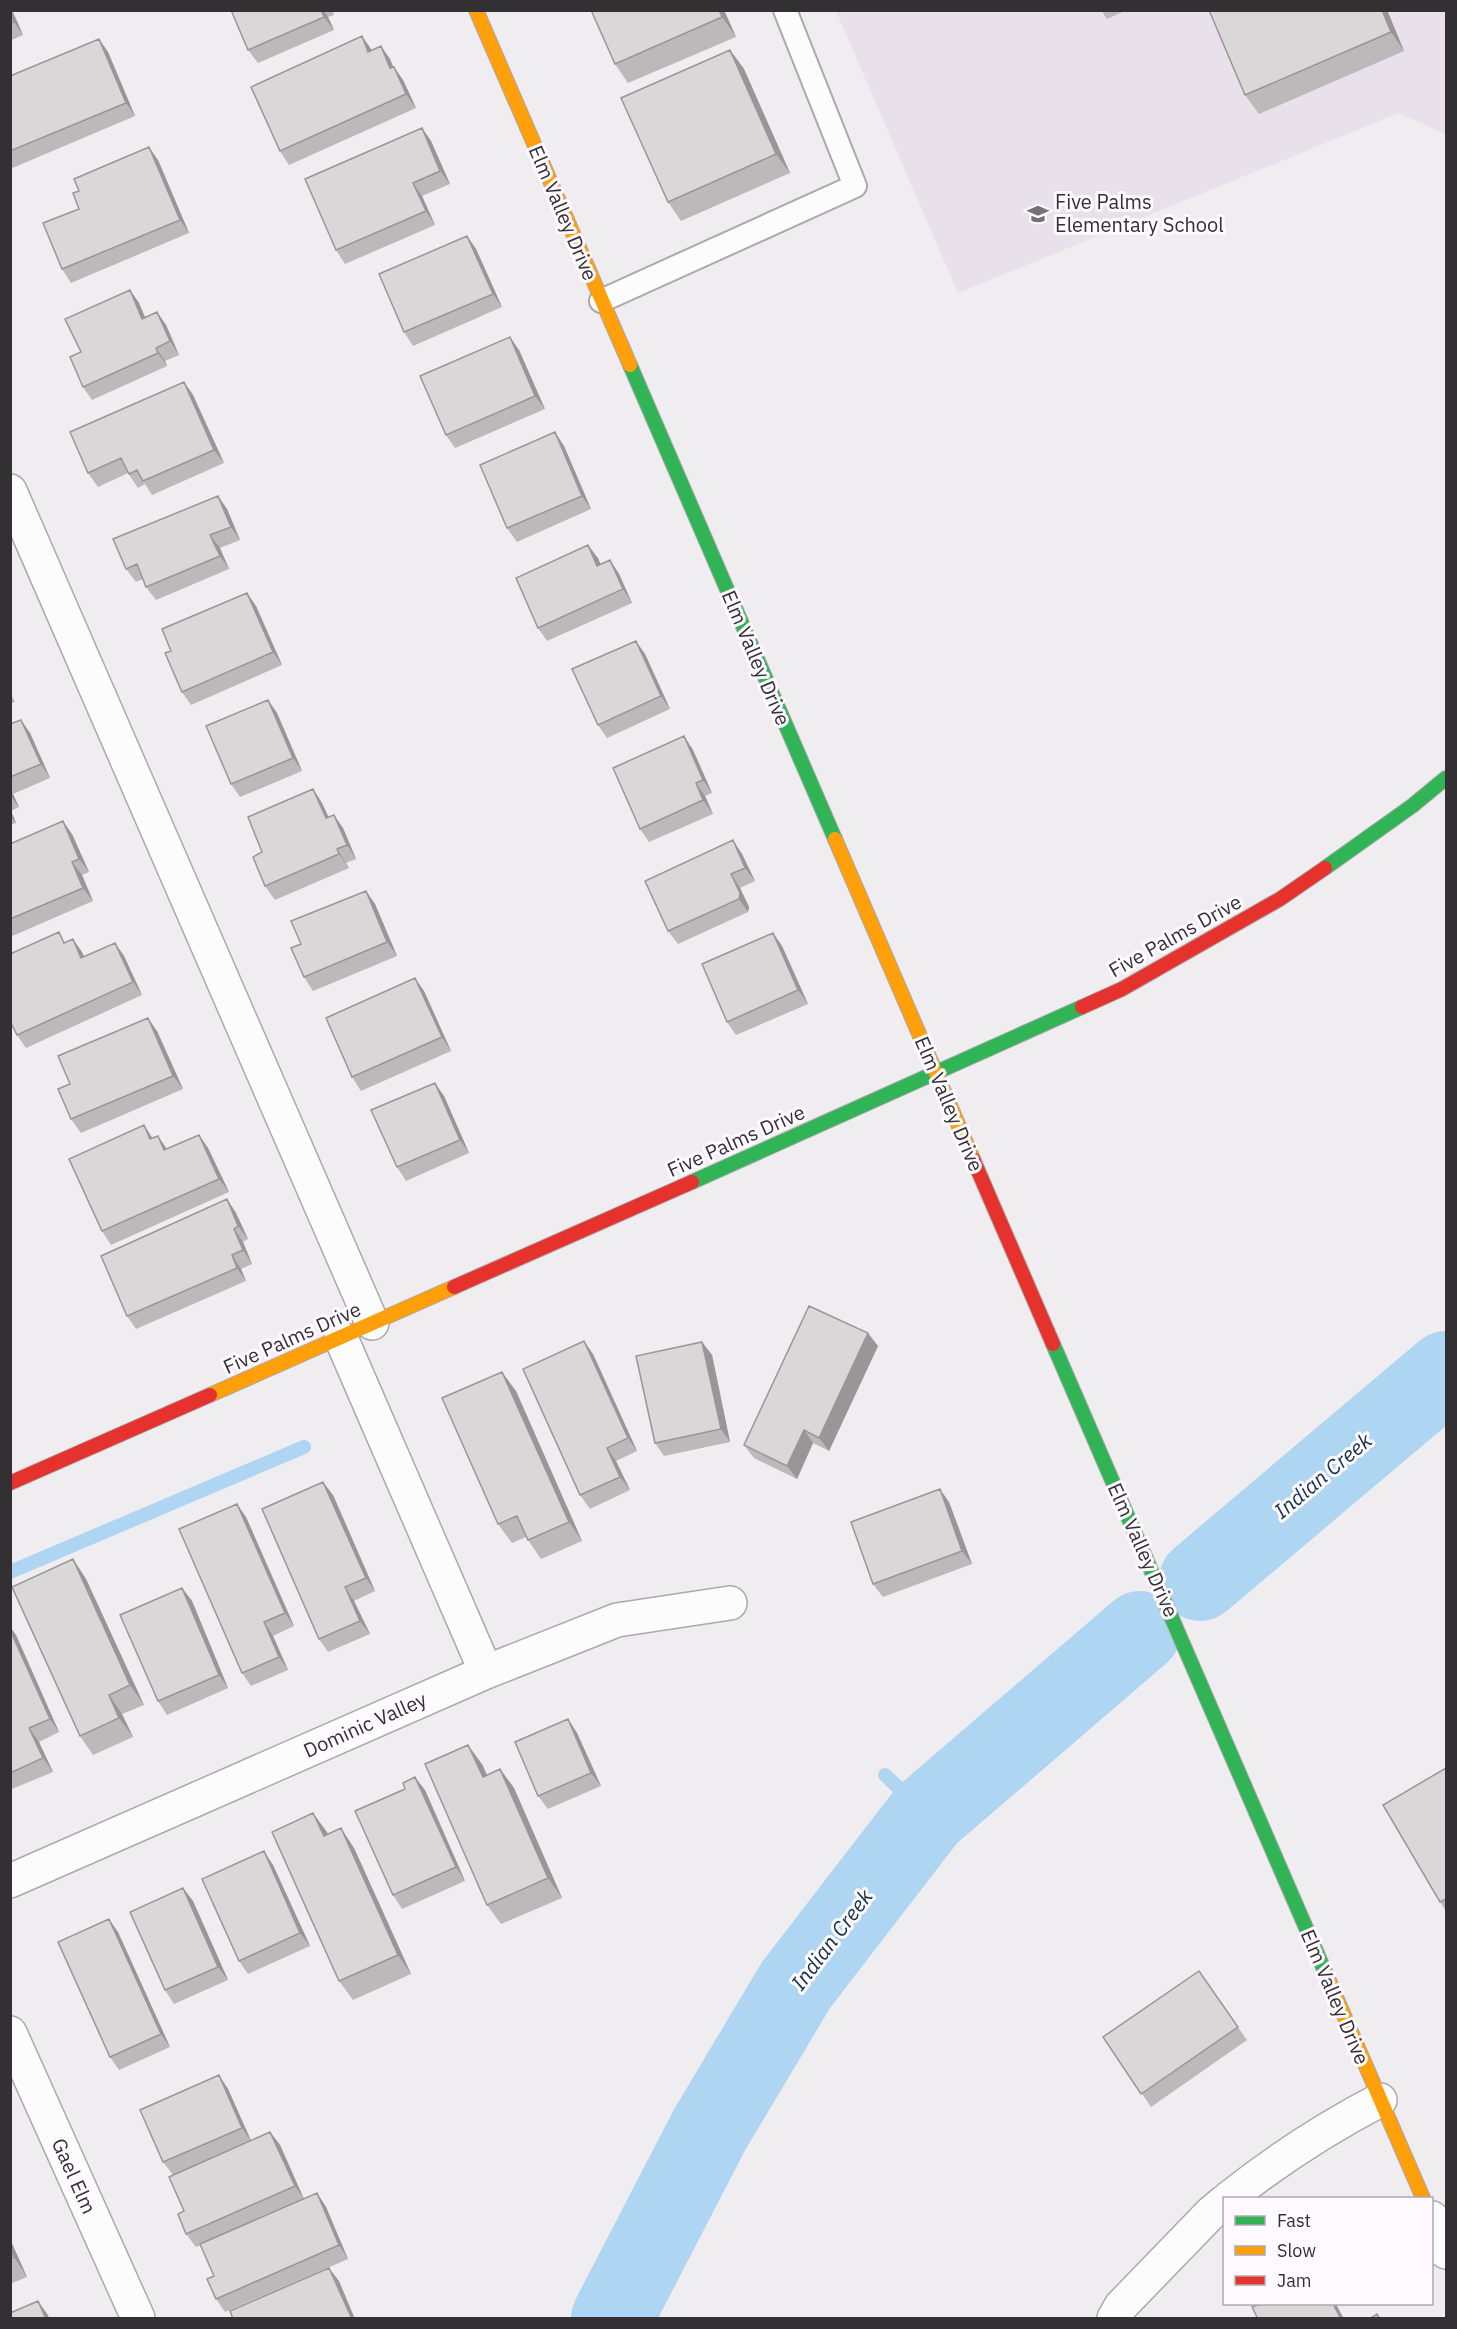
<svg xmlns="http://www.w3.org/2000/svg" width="1457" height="2329" viewBox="0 0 1457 2329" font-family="'IBM Plex Sans',sans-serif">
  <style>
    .built { fill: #e8e0ea }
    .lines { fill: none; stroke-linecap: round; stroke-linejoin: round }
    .stream { stroke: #aed6f3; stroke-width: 14 }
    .river { stroke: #aed6f3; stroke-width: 82 }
    .lane-casing { stroke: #aba9ac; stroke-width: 26 }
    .street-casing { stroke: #aba9ac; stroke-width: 36 }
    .fast-casing { stroke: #aba9ac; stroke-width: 16 }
    .slow-casing { stroke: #aba9ac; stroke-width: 16 }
    .jam-casing { stroke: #aba9ac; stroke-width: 16 }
    .lane { stroke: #fdfcfd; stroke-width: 22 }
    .street { stroke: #fdfcfd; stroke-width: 33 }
    .fast { stroke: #30b455; stroke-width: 14 }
    .slow { stroke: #ff9f0a; stroke-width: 14 }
    .jam { stroke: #e5322d; stroke-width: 14 }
    .wall { fill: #bbb9ba }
    .shaded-wall { fill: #989697 }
    .building { fill: #d9d7d8; stroke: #989697; stroke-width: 1.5 }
    .labels { text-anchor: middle; stroke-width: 6; stroke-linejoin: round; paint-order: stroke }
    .poi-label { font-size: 20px; fill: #333033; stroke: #fef9ff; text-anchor: start }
    .street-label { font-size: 20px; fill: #333033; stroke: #fef9ff }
    .water-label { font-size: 21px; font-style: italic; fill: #113247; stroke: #fef9ff }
  </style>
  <rect width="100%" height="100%" fill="#f0edf1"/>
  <path class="built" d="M 836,11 L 1446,11 L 1446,135 L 1399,113 L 958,293 Z"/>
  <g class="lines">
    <path class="stream" d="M 10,1572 L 304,1447
      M 885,1775 L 927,1815"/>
    <path class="river" d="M 1200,1580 L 1446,1372
      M 612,2318 L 710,2129 L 796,1985 L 927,1815 L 1140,1632"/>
    <defs>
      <path id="lane" d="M 601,301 L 855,186 L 785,10"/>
      <path id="street" d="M 10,491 L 372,1323
        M 341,1338 L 486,1672
        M 10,1881 L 486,1672 L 617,1620 L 730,1603
        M 10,2033 L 138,2318
        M 1229,2198 C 1277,2160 1326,2128 1380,2100
        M 1432,2218 L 1446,2252
        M 1114,2318 L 1121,2306 L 1211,2213 L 1224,2202"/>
      <path id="fast" d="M 630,365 L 835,839
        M 1325,868 L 1412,806 L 1446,778
        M 692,1182 L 1082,1007
        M 1053,1344 L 1326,1974"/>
      <path id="slow" d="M 476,10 L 630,365
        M 835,839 L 973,1159
        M 210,1395 L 454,1287
        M 1326,1974 L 1423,2198"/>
      <path id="jam" d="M 1082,1007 L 1122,989 L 1280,899 L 1325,868
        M 973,1159 L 1053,1344
        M 454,1287 L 692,1182
        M 10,1483 L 210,1395"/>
    </defs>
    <use href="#lane" class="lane-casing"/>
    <use href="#street" class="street-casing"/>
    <use href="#fast" class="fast-casing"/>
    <use href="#slow" class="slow-casing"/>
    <use href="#jam" class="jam-casing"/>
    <use href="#lane" class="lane"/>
    <use href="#street" class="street"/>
    <use href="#fast" class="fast"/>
    <use href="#slow" class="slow"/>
    <use href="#jam" class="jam"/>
  </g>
  <path class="wall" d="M 10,10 L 12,10 L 23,35 L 10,41 Z
    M 231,10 L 333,10 L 334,15 L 328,17 L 334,30 L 258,63 L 248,50 Z
    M 724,10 L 736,37 L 628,83 L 615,64 Z
    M 1101,10 L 1127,10 L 1107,19 Z
    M 1209,10 L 1387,10 L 1404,51 L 1259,114 L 1245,95 Z
    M 99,39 L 108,52 L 135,116 L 10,169 L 10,76 Z
    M 372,50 L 390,59 L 393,67 L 403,80 L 416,108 L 289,165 L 280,151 Z
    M 730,50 L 744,69 L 790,173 L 681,221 L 668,202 Z
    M 422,128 L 431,141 L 450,184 L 422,196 L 435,225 L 345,264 L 336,250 Z
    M 158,160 L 189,233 L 71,283 L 62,269 L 79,209 Z
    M 467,236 L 476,249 L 502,307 L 413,346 L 404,332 Z
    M 130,290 L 139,303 L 145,317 L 157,312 L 166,325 L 179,355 L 165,361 L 167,366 L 92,400 L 83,387 L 81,352 Z
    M 519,350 L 545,409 L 455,448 L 446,435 Z
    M 184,382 L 193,395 L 224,463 L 152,495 L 145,484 L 138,488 L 128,473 L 98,487 L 88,473 Z
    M 564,446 L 591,509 L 517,542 L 507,528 Z
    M 218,496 L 227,509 L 240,540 L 220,548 L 229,569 L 156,600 L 146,587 L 143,579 L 136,582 L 126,569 Z
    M 598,558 L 600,565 L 610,560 L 619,574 L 632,603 L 547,641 L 538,628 Z
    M 256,606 L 282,665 L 191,705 L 182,692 L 171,651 Z
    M 645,654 L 670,709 L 607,738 L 598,725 Z
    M 10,692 L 15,702 L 10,704 Z
    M 268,700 L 277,713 L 302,771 L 240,797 L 231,784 Z
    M 21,720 L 30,733 L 50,778 L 13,794 L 19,807 L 11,811 L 16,823 L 10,825 L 10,724 Z
    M 684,736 L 693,750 L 712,793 L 705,796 L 713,814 L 649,842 L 640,829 Z
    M 313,789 L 322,803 L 328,817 L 343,828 L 356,859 L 346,863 L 349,868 L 275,900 L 265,886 L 262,852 Z
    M 72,834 L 89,872 L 82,875 L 93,901 L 10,937 L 10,844 Z
    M 742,854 L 755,881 L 740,888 L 749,907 L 748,912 L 678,944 L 668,931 Z
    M 366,891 L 375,904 L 397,956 L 313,991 L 304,977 L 301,944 Z
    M 773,933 L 782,946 L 808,1004 L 736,1035 L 727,1022 Z
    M 73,939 L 84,957 L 115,943 L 124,956 L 142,995 L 26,1048 L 17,1035 L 66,942 Z
    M 424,991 L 451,1051 L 361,1091 L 352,1077 Z
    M 157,1031 L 183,1089 L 81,1133 L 71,1119 L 70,1084 Z
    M 444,1096 L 469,1153 L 406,1181 L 397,1167 Z
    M 144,1125 L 152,1138 L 167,1149 L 199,1135 L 208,1148 L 229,1192 L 111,1245 L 102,1231 Z
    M 227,1199 L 236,1213 L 248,1239 L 243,1242 L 252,1264 L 241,1269 L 246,1281 L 136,1329 L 127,1316 Z
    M 702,1342 L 712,1355 L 730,1442 L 664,1456 L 655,1443 Z
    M 878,1346 L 829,1451 L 813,1443 L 797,1479 L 754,1458 L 744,1445 Z
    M 593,1354 L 637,1451 L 616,1461 L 630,1490 L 590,1509 L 580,1495 Z
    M 516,1391 L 582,1541 L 541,1559 L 526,1537 L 512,1543 L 498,1524 Z
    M 333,1495 L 375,1591 L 354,1601 L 370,1634 L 328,1652 L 319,1639 Z
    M 949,1502 L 972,1564 L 883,1597 L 873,1584 Z
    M 246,1517 L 294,1626 L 273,1636 L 288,1670 L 251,1686 L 242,1673 Z
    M 73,1559 L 86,1579 L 144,1705 L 122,1714 L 133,1737 L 93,1755 L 80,1736 Z
    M 182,1588 L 192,1601 L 228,1688 L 167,1715 L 158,1701 Z
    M 10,1627 L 16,1635 L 59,1732 L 39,1742 L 53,1772 L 12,1789 L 10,1787 Z
    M 568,1719 L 577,1733 L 601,1786 L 548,1809 L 538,1796 Z
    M 482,1764 L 487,1775 L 500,1769 L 514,1788 L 562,1898 L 501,1924 L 487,1905 Z
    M 1446,1768 L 1446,1911 L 1440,1902 Z
    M 425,1790 L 465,1881 L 402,1909 L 393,1895 Z
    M 327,1832 L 328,1834 L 354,1848 L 411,1974 L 353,2000 L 339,1981 Z
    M 273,1865 L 310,1946 L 248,1974 L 239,1961 Z
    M 183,1888 L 193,1901 L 228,1980 L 174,2004 L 165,1990 Z
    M 118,1932 L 170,2047 L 119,2070 L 110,2057 Z
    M 1199,1971 L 1247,2040 L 1151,2107 L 1103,2037 Z
    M 228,2089 L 251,2140 L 270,2132 L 280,2145 L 304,2199 L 317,2193 L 326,2207 L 348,2259 L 225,2312 L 216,2299 L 214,2276 L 201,2245 L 196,2247 L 186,2234 L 184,2211 L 173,2175 L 163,2162 Z
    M 10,2239 L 27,2277 L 10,2284 Z"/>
  <path class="shaded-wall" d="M 10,10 L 12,10 L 23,35 L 14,22 L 10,14 Z
    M 321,10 L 323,10 L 328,17 L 334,30 L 324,17 Z
    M 719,10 L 724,10 L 736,37 L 722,17 Z
    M 1382,10 L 1387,10 L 1404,51 L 1391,32 Z
    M 362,36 L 371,49 L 378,65 L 368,52 Z
    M 99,39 L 108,52 L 135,116 L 126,103 Z
    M 381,46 L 390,59 L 399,81 L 390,68 Z
    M 730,50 L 744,69 L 790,173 L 776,154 Z
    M 394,67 L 403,80 L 416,108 L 406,94 Z
    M 422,128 L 431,141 L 450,184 L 440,171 Z
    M 149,147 L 158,160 L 189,233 L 180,220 Z
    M 413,183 L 422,196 L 435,225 L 426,211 Z
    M 467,236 L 476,249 L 502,307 L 493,294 Z
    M 130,290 L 139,303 L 151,332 L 142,319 Z
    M 157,312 L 166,325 L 179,355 L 170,341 Z
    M 510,337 L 519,350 L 545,409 L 535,396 Z
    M 156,348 L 165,361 L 167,366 L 158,353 Z
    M 184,382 L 193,395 L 224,463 L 214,450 Z
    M 555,432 L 564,446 L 591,509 L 582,496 Z
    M 218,496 L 227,509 L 240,540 L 231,527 Z
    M 210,535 L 220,548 L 229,569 L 220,556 Z
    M 588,545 L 598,558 L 607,579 L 597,566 Z
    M 610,560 L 619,574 L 632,603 L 623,589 Z
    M 247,593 L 256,606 L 282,665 L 273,652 Z
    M 636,641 L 645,654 L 670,709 L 661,696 Z
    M 268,700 L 277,713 L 302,771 L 293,758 Z
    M 21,720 L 30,733 L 50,778 L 41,764 Z
    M 684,736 L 693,750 L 712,793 L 703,780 Z
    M 696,783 L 705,796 L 713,814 L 703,800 Z
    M 313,789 L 322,803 L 335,831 L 326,818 Z
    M 10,790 L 13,794 L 19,807 L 10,795 Z
    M 10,811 L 11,811 L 16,823 L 10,816 Z
    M 334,815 L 343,828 L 356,859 L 347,845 Z
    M 63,821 L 72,834 L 89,872 L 79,859 Z
    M 733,840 L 742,854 L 755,881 L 745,868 Z
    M 337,849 L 346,863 L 349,868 L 339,854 Z
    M 72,862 L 82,875 L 93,901 L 83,888 Z
    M 731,874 L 740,888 L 749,907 L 748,912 L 739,899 Z
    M 366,891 L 375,904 L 397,956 L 387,942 Z
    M 773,933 L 782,946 L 808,1004 L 798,990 Z
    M 73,939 L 82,952 L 91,971 L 81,958 Z
    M 115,943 L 124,956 L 142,995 L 133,982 Z
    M 415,978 L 424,991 L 451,1051 L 442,1037 Z
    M 148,1018 L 157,1031 L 183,1089 L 173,1076 Z
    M 435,1083 L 444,1096 L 469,1153 L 460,1140 Z
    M 144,1125 L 153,1139 L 150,1139 Z
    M 199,1135 L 208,1148 L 229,1192 L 219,1179 Z
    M 158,1136 L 167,1149 L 164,1150 Z
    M 227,1199 L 236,1213 L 248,1239 L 238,1226 Z
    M 234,1229 L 243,1242 L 252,1264 L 243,1250 Z
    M 232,1255 L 241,1269 L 246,1281 L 237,1268 Z
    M 868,1333 L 878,1346 L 829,1451 L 819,1438 Z
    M 584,1341 L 593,1354 L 637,1451 L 628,1438 Z
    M 702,1342 L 712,1355 L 730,1442 L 721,1429 Z
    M 502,1372 L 516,1391 L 582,1541 L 569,1522 Z
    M 804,1430 L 813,1443 L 797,1479 L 787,1466 Z
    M 607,1448 L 616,1461 L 630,1490 L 620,1477 Z
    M 323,1482 L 333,1495 L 375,1591 L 366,1578 Z
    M 940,1489 L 949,1502 L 972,1564 L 962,1551 Z
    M 237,1504 L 246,1517 L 294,1626 L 285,1613 Z
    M 73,1559 L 86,1579 L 144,1705 L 130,1685 Z
    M 345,1587 L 354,1601 L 370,1634 L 360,1621 Z
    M 182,1588 L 192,1601 L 228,1688 L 219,1675 Z
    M 264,1622 L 273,1636 L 288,1670 L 279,1657 Z
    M 10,1627 L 16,1635 L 59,1732 L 50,1719 L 10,1630 Z
    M 109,1695 L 122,1714 L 133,1737 L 119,1718 Z
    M 568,1719 L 577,1733 L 601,1786 L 591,1773 Z
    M 29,1728 L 39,1742 L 53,1772 L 43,1758 Z
    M 468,1745 L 482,1764 L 496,1796 L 483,1777 Z
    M 500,1769 L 514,1788 L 562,1898 L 548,1878 Z
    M 415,1777 L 425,1790 L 465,1881 L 456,1867 Z
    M 313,1813 L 327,1832 L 337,1856 L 324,1836 Z
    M 341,1828 L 354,1848 L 411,1974 L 398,1955 Z
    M 264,1851 L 273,1865 L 310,1946 L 300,1933 Z
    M 183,1888 L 193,1901 L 228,1980 L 218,1967 Z
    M 109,1919 L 118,1932 L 170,2047 L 161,2034 Z
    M 219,2075 L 228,2089 L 251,2141 L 242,2128 Z
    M 270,2132 L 280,2145 L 304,2199 L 295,2186 Z
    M 317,2193 L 326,2207 L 348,2259 L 339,2245 Z
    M 10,2239 L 27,2277 L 14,2257 L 10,2250 Z
    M 329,2268 L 339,2281 L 355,2319 L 352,2319 Z
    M 38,2301 L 48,2315 L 49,2319 L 46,2319 Z
    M 1333,2304 L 1336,2304 L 1344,2319 L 1341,2319 Z"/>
  <path class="building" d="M 231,10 L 321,10 L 324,17 L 248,50 Z
    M 591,10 L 719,10 L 722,17 L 615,64 Z
    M 1209,10 L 1382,10 L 1391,32 L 1245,95 Z
    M 10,14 L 14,22 L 10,23 Z
    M 362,36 L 368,52 L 381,46 L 390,68 L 394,67 L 406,94 L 280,151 L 251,87 Z
    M 99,39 L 126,103 L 10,151 L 10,76 Z
    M 730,50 L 776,154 L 668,202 L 621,98 Z
    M 422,128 L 440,171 L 413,183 L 426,211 L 336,250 L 305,179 Z
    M 149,147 L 180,220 L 62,269 L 43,223 L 79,209 L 73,193 L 79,191 L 74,179 Z
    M 467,236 L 493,294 L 404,332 L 379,274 Z
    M 130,290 L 142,319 L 157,312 L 170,341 L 156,348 L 158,353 L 83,387 L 70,357 L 81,352 L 65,319 Z
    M 510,337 L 535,396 L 446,435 L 420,376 Z
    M 184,382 L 214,450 L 143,481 L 137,470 L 129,474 L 121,458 L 88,473 L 70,432 Z
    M 555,432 L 582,496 L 507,528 L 480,465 Z
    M 218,496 L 231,527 L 210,535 L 220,556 L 146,587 L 137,564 L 126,569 L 113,539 Z
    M 588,545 L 597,566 L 610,560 L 623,589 L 538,628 L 516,578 Z
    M 247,593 L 273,652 L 182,692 L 165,653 L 171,651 L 162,629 Z
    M 636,641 L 661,696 L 598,725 L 572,669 Z
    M 268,700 L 293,758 L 231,784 L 206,726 Z
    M 21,720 L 41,764 L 10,777 L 10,724 Z
    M 684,736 L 703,780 L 696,783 L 703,800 L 640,829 L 613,768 Z
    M 313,789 L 326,818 L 334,815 L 347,845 L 337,849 L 339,854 L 265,886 L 253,857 L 262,852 L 248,817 Z
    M 63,821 L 79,859 L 72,862 L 83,888 L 10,919 L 10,844 Z
    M 733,840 L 745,868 L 731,874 L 740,893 L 739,899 L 668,931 L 645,881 Z
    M 366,891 L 387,942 L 304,977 L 291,948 L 301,944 L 291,921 Z
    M 59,932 L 64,943 L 73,939 L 81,958 L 115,943 L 133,982 L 17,1035 L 10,1021 L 10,954 Z
    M 773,933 L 798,990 L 727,1022 L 702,964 Z
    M 415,978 L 442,1037 L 352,1077 L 326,1018 Z
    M 148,1018 L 173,1076 L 71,1119 L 58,1089 L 70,1084 L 58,1056 Z
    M 435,1083 L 460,1140 L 397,1167 L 371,1110 Z
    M 144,1125 L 150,1139 L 158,1136 L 164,1150 L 199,1135 L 219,1179 L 102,1231 L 69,1159 Z
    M 227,1199 L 238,1226 L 234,1229 L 243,1250 L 232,1255 L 237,1268 L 127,1316 L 101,1256 Z
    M 809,1306 L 868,1333 L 819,1438 L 804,1430 L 787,1466 L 744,1445 Z
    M 584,1341 L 628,1438 L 607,1448 L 620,1477 L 580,1495 L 523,1369 Z
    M 702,1342 L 721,1429 L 655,1443 L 636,1356 Z
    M 502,1372 L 569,1522 L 528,1540 L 517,1516 L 498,1524 L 442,1398 Z
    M 323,1482 L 366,1578 L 345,1587 L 360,1621 L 319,1639 L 262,1509 Z
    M 940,1489 L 962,1551 L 873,1584 L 851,1522 Z
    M 237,1504 L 285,1613 L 264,1622 L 279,1657 L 242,1673 L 179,1529 Z
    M 73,1559 L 130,1685 L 109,1695 L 119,1718 L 80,1736 L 12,1587 Z
    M 182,1588 L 219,1675 L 158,1701 L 120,1615 Z
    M 10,1630 L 50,1719 L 29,1728 L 43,1758 L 10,1773 Z
    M 568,1719 L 591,1773 L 538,1796 L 515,1742 Z
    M 468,1745 L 483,1777 L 500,1769 L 548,1878 L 487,1905 L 425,1764 Z
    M 1446,1768 L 1446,1899 L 1440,1902 L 1383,1805 Z
    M 415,1777 L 456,1867 L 393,1895 L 355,1811 L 405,1789 L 403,1783 Z
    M 313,1813 L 324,1836 L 341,1828 L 398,1955 L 339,1981 L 272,1832 Z
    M 264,1851 L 300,1933 L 239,1961 L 202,1879 Z
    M 183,1888 L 218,1967 L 165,1990 L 130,1912 Z
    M 109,1919 L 161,2034 L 110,2057 L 58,1942 Z
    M 1199,1971 L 1238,2027 L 1141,2094 L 1103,2037 Z
    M 219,2075 L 242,2128 L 163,2162 L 140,2110 Z
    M 270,2132 L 295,2186 L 186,2234 L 178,2214 L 184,2211 L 169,2177 Z
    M 317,2193 L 339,2245 L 216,2299 L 207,2279 L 214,2276 L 200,2244 Z
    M 10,2250 L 14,2257 L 10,2259 Z
    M 329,2268 L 352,2319 L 233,2319 L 230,2311 Z
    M 38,2301 L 46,2319 L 10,2319 L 10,2313 Z
    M 1260,2304 L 1333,2304 L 1341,2319 L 1258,2319 L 1252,2307 Z
    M 1377,2314 L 1380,2319 L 1369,2319 Z"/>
  <defs>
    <symbol id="school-bare" viewBox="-9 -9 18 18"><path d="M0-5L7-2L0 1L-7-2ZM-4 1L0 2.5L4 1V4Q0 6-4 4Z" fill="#757276" stroke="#fef9ff" stroke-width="2.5" paint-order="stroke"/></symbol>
  </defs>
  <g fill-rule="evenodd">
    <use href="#school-bare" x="1023" y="199" width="30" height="30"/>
  </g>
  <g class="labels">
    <g class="poi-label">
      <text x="1055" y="209">Five Palms<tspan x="1055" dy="23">Elementary School</tspan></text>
    </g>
    <g class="street-label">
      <text transform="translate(563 213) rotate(67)" y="7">Elm Valley Drive</text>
      <text transform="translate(756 658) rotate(67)" y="7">Elm Valley Drive</text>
      <text transform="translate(1175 936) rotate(-29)" y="7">Five Palms Drive</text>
      <text transform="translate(949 1104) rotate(67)" y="7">Elm Valley Drive</text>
      <text transform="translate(736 1141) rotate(-24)" y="7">Five Palms Drive</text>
      <text transform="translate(292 1338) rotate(-24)" y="7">Five Palms Drive</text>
      <text transform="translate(1143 1550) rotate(66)" y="7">Elm Valley Drive</text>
      <text transform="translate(365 1725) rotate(-24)" y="7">Dominic Valley</text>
      <text transform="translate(1335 1997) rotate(67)" y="7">Elm Valley Drive</text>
      <text transform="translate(74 2176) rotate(66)" y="7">Gael Elm</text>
    </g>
    <g class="water-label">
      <text transform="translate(1323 1476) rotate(-40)" y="7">Indian Creek</text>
      <text transform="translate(832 1940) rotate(-53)" y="7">Indian Creek</text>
    </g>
  </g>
  <rect width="1457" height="2329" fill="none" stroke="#333033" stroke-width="24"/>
  <rect x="1223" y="2197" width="210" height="108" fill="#fef9ff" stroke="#ada9ad" stroke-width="1.5"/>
  <rect x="1235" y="2216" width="30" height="9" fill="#30b455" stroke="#ada9ad" stroke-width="1.5"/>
  <text x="1277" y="2227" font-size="18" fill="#333033">Fast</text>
  <rect x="1235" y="2246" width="30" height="9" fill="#ff9f0a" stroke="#ada9ad" stroke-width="1.5"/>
  <text x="1277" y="2257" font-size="18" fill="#333033">Slow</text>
  <rect x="1235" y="2276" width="30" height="9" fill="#e5322d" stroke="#ada9ad" stroke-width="1.5"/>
  <text x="1277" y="2287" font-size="18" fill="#333033">Jam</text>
</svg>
